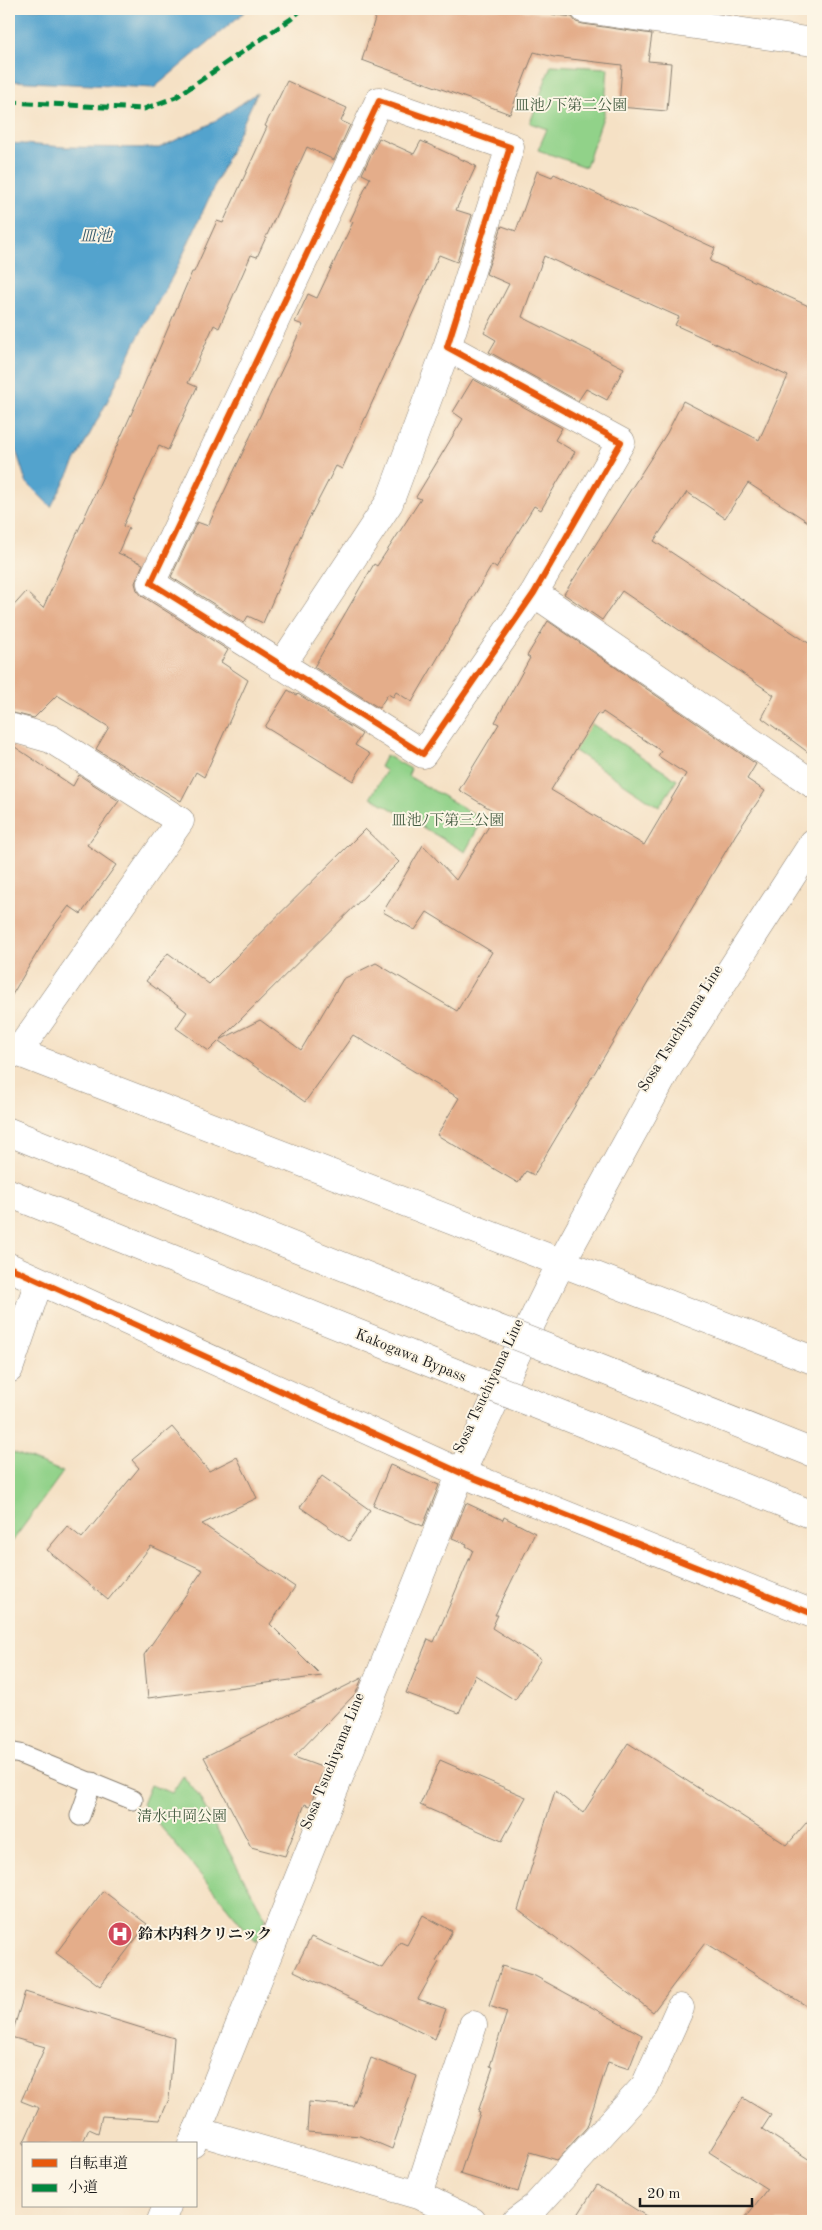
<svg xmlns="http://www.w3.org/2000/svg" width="822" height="2230" viewBox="0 0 822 2230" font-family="'Old Standard TT','Noto Serif JP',serif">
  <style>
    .green { fill: #91d289; stroke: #567752 }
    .water { fill: #53a3cd; stroke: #386074 }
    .building { fill: #e4ad8a; fill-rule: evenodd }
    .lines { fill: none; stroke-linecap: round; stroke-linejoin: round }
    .lane-casing { stroke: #887e70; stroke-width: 21 }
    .street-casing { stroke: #887e70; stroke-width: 29 }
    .primary-casing { stroke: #887e70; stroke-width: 29 }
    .highway-casing { stroke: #887e70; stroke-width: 29 }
    .lane { stroke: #fff; stroke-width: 19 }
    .street { stroke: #fff; stroke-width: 28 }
    .primary { stroke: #fff; stroke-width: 28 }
    .highway { stroke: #fff; stroke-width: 28 }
    .highway-bridge-casing { stroke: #887e70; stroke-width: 29; stroke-linecap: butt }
    .highway-bridge { stroke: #fff; stroke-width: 28 }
    .quiet { stroke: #00873e; stroke-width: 5; stroke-dasharray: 10 5; stroke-linecap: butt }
    .cycleway-casing { stroke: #fcf5e5; stroke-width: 9 }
    .cycleway { stroke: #e8590c; stroke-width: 6 }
    .labels { text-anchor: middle; stroke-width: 4; stroke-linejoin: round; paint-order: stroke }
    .park-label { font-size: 15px; fill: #455c42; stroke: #fcf5e5 }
    .street-label { font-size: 15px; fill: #1c1c1c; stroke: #fcf5e5 }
    .poi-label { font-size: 15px; font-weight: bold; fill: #1c1c1c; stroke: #fcf5e5; text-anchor: start }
    .water-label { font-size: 16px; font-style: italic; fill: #35596c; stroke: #fcf5e5 }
  </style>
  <rect width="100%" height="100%" fill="#fcf5e5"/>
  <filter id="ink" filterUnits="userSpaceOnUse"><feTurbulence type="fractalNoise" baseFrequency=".02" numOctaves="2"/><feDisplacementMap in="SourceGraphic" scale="10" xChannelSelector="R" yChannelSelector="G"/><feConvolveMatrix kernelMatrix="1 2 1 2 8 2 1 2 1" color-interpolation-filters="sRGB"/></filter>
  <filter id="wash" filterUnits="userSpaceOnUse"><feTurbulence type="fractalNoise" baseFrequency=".0096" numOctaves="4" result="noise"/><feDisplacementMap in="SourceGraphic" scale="20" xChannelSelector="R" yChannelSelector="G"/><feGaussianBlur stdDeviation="1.12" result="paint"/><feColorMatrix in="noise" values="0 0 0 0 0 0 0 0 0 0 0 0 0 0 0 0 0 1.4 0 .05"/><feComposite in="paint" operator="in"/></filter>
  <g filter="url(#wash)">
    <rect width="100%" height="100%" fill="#f5e1c5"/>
    <path class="green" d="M 551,65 L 608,68 L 604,114 L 586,167 L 538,150 L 547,129 L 530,123 Z
      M 563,705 L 677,780 L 659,807 L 545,731 Z
      M 386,755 L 411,769 L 408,776 L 483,819 L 465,852 L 371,797 L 386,771 L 380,767 Z
      M 10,1451 L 63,1472 L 9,1546 L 9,1453 Z
      M 183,1776 L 198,1795 L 266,1919 L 256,1942 L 142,1804 L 150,1785 L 172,1793 Z"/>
    <path class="water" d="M 9,9 L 248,9 L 154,88 L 9,81 Z
      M 257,93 L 176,270 L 135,343 L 108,400 L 51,507 L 26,482 L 15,447 L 9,442 L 9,143 L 65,147 L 159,148 L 214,122 Z"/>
    <g id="blocks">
      <path class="building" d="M 378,9 L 512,9 L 572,17 L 576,22 L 583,24 L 652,34 L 648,61 L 671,63 L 667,111 L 619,107 L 622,65 L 554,57 L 534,52 L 510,114 L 362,60 Z
        M 287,81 L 347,108 L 341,121 L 350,125 L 334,160 L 307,147 L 257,257 L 251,255 L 219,328 L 214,325 L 188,383 L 197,387 L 168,450 L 159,446 L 123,526 L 129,528 L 118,553 L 143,564 L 135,583 L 137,590 L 142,596 L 228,650 L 221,662 L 248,680 L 204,777 L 196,772 L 181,801 L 96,749 L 109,727 L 57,695 L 34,718 L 9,712 L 9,611 L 26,592 L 43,608 L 134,408 L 192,272 L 194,272 L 217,221 L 223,223 L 267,127 L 265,126 Z
        M 379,138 L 414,154 L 421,141 L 476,166 L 456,210 L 472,215 L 457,262 L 439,255 L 342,469 L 336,466 L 304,528 L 263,623 L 248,616 L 244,623 L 171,577 L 197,522 L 208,526 L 303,325 L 295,322 L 308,294 L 317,298 L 353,222 L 350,221 L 370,178 L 362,174 Z
        M 537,171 L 552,177 L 554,174 L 715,248 L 710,261 L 813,308 L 813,525 L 748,483 L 725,518 L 687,492 L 654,541 L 813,646 L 813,756 L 762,718 L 774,695 L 622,591 L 602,620 L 564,594 L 667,433 L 683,401 L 759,440 L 788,376 L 675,325 L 679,317 L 544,256 L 522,317 L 624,368 L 607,400 L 586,389 L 578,401 L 489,352 L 496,340 L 484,333 L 509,284 L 486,274 L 502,226 L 516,231 Z
        M 473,379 L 562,428 L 555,440 L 575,452 L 541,510 L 534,506 L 496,568 L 492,565 L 412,702 L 396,692 L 393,697 L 388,694 L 379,708 L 314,667 L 374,564 L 377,566 L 421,499 L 416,497 L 463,419 L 453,412 Z
        M 548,621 L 756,764 L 747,779 L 765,791 L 736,834 L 534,1175 L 526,1171 L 518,1183 L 437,1135 L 459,1098 L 353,1035 L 305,1102 L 219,1041 L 209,1051 L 176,1028 L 187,1012 L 146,981 L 168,953 L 209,984 L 365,829 L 399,862 L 220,1040 L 260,1020 L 301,1050 L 343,979 L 376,963 L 457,1011 L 492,952 L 427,912 L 415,930 L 383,912 L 423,845 L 456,880 L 497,813 L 459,790 L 499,724 L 495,722 L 530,658 L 527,656 ZM 603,712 L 661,751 L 658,756 L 686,774 L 644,845 L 551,790 L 598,713 L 601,715 Z
        M 288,690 L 297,695 L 298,694 L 362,734 L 355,745 L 370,754 L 353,781 L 265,727 Z
        M 9,743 L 73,786 L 79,775 L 119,801 L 87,845 L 116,865 L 81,914 L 69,906 L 50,931 L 9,1000 Z
        M 172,1427 L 209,1471 L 237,1457 L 257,1498 L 202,1524 L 295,1587 L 270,1624 L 322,1676 L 148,1698 L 144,1655 L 203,1570 L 151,1546 L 108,1600 L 47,1550 L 67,1526 L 82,1538 L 139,1468 L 132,1460 Z
        M 390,1465 L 439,1485 L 423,1526 L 373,1506 Z
        M 322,1476 L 370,1510 L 349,1541 L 300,1507 Z
        M 466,1503 L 503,1520 L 504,1517 L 535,1533 L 495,1615 L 498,1615 L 492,1628 L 541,1659 L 515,1700 L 475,1675 L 459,1713 L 406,1693 L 428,1639 L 434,1642 L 473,1550 L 466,1546 L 467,1544 L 452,1538 Z
        M 362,1678 L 356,1693 L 294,1757 L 324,1768 L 310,1806 L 305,1804 L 285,1856 L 251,1847 L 204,1757 Z
        M 628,1743 L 787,1845 L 813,1815 L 813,2010 L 705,1943 L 653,2012 L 518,1910 L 555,1791 L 583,1813 Z
        M 440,1760 L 526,1797 L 502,1841 L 420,1805 Z
        M 103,1891 L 147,1924 L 100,1986 L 56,1953 Z
        M 423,1915 L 452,1931 L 436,1961 L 439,1962 L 418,1999 L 446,2009 L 435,2039 L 294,1971 L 311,1937 L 382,1968 L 400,1942 L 407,1945 Z
        M 502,1966 L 535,1976 L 642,2035 L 629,2069 L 608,2062 L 587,2127 L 557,2160 L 530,2152 L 518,2192 L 460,2174 L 480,2113 L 478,2112 L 493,2067 L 490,2066 L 507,2012 L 489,2006 Z
        M 25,1992 L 174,2038 L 169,2099 L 160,2120 L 102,2116 L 98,2133 L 89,2129 L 82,2144 L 23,2144 L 39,2108 L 21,2101 L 45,2047 L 11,2037 Z
        M 371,2058 L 417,2076 L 392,2149 L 361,2136 L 307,2132 L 309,2102 L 353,2106 Z
        M 743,2098 L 771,2115 L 762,2129 L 813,2162 L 813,2221 L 743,2221 L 767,2189 L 709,2152 Z
        M 597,2185 L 654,2221 L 574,2221 Z"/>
    </g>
  </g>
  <g filter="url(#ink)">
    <use href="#blocks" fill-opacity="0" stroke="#887e70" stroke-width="1"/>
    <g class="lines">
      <defs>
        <path id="lane" d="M 9,1752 L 20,1754 L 133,1800
          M 80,1816 L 92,1782"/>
        <path id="street" d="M 585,9 L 813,42
          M 379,101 L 510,147 L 447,347 L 621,442 L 534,593 L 423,754 L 151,583 Z
          M 534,593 L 813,784
          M 281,666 L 389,503 L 447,347
          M 9,727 L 51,739 L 180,821 L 18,1052
          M 9,1049 L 813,1360
          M 9,1267 L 461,1473 L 813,1614
          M 9,1369 L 39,1281
          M 197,2131 L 418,2195 L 472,2221
          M 418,2195 L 473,2025
          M 516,2221 L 535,2207 L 645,2086 L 680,2008"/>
        <path id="primary" d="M 192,2144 L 461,1473 L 523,1340 L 561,1263 L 669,1066 L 813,843
          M 161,2221 L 167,2206"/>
        <path id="highway" d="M 9,1132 L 496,1328
          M 9,1193 L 478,1382
          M 558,1352 L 813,1453
          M 530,1402 L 813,1515"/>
      </defs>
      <use href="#lane" class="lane-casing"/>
      <use href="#street" class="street-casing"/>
      <use href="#primary" class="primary-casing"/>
      <use href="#highway" class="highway-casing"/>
      <use href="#lane" class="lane"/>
      <use href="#street" class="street"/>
      <use href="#primary" class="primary"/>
      <use href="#highway" class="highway"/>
      <defs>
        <path id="highway-bridge" d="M 496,1328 L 558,1352
          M 478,1382 L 530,1402"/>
      </defs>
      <use href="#highway-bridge" class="highway-bridge-casing"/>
      <use href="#highway-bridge" class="highway-bridge"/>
      <path class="quiet" d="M 9,102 L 144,109 L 176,97 L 291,19 L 302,9"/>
      <defs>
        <path id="cycleway" d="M 379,101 L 510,147 L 447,347 L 621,442 L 534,593 L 423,754 L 151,583 Z
          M 9,1267 L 461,1473 L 813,1614"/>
      </defs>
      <use href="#cycleway" class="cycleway-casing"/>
      <use href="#cycleway" class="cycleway"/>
    </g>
  </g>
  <defs>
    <symbol id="hospital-disc" viewBox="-11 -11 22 22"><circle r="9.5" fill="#d1495b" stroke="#fcf5e5"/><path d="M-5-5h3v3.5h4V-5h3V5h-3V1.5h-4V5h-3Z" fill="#fff"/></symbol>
  </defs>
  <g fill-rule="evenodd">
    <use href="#hospital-disc" x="106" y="1920" width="28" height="28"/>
  </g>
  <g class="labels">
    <g class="park-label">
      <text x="571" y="110">皿池ﾉ下第二公園</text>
      <text x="448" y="825">皿池ﾉ下第三公園</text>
      <text x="182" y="1821">清水中岡公園</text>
    </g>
    <g class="street-label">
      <text transform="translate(680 1028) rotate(-58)" y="5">Sosa Tsuchiyama Line</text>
      <text transform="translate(411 1355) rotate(22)" y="5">Kakogawa Bypass</text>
      <text transform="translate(488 1386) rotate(-65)" y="5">Sosa Tsuchiyama Line</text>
      <text transform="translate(332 1761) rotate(-68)" y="5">Sosa Tsuchiyama Line</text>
    </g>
    <g class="poi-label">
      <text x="138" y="1939">鈴木内科クリニック</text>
    </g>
    <g class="water-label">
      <text x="96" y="241">皿池</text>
    </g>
  </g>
  <rect width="822" height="2230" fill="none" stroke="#fcf5e5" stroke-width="30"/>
  <rect x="22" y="2142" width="175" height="65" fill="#fcf5e5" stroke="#a29e95"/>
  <rect x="32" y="2159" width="25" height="8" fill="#e8590c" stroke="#a29e95"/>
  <text x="68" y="2168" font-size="15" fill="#1c1c1c">自転車道</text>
  <rect x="32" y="2184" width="25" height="8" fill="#00873e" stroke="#a29e95"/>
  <text x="68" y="2192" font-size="15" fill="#1c1c1c">小道</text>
  <path d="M640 2198v8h112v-8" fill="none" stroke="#1c1c1c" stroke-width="2.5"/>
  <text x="647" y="2198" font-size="15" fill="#1c1c1c" stroke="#fcf5e5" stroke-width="4" paint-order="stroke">20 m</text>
</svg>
